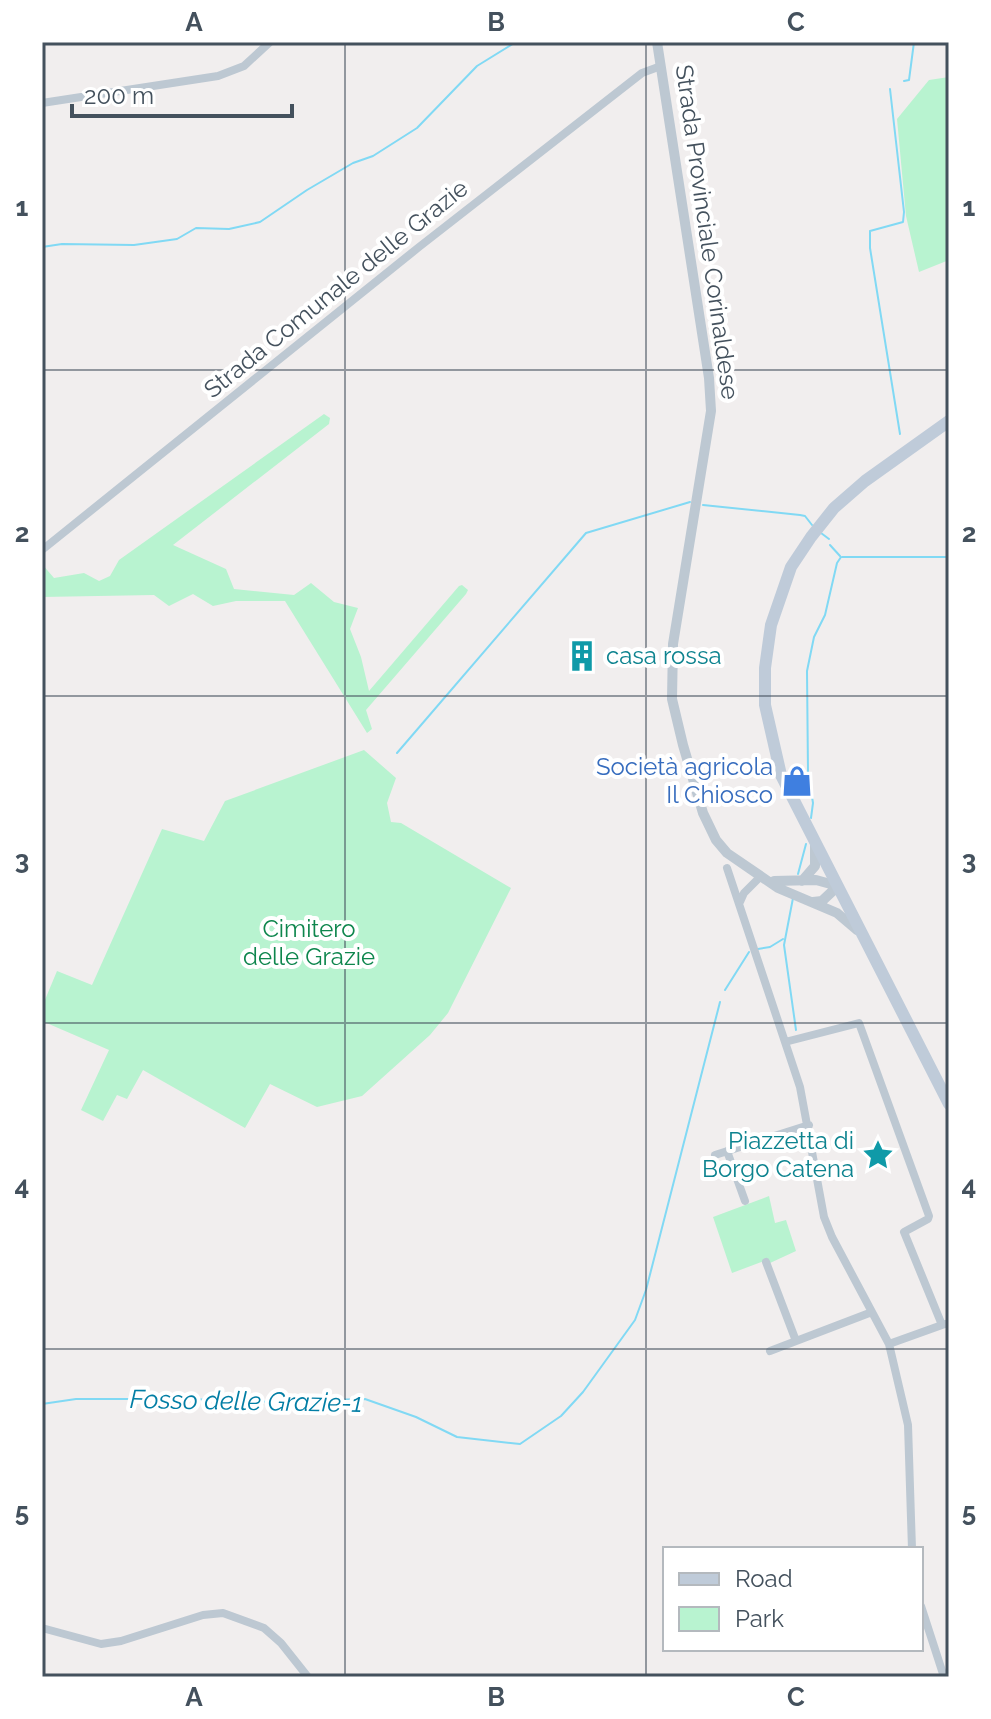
<svg xmlns="http://www.w3.org/2000/svg" width="991" height="1719" viewBox="0 0 991 1719" font-family="Raleway,sans-serif">
  <style>
    .green { fill: #b8f3d0 }
    .lines { fill: none; stroke-linecap: round; stroke-linejoin: round }
    .stream { stroke: #81d9f4; stroke-width: 2 }
    .minor { stroke: #bdc8d2; stroke-width: 8 }
    .tertiary { stroke: #bdc8d2; stroke-width: 10 }
    .secondary { stroke: #bfcbd9; stroke-width: 12 }
    .grid { fill: none; stroke: #44515d; stroke-width: 2; stroke-opacity: 0.55 }
    .labels { text-anchor: middle; stroke-width: 8; stroke-linejoin: round; paint-order: stroke }
    .street-label { font-size: 24px; fill: #44515d; stroke: #fff }
    .culture-label { font-size: 24px; fill: #0d838f; stroke: #fff; text-anchor: start }
    .shop-label { font-size: 24px; fill: #366cbe; stroke: #fff; text-anchor: end }
    .park-label { font-size: 24px; fill: #0e864d; stroke: #fff }
    .water-label { font-size: 26px; font-style: italic; fill: #027ea5; stroke: #fff }
    .neatline { fill: none; stroke: #44515d; stroke-width: 3 }
    .grid-label { font-size: 26px; text-anchor: middle; font-weight: bold; fill: #44515d }
  </style>
  <rect width="100%" height="100%" fill="#f1eeee"/>
  <path class="green" d="M 949,77 L 949,260 L 919,272 L 906,216 L 897,119 L 929,80 Z
    M 324,414 L 330,418 L 329,424 L 173,545 L 226,569 L 234,589 L 294,595 L 311,583 L 334,602 L 358,608 L 350,629 L 361,657 L 369,691 L 459,586 L 462,585 L 468,590 L 466,594 L 366,710 L 372,729 L 367,733 L 285,601 L 236,601 L 213,606 L 193,594 L 169,606 L 154,595 L 42,597 L 42,564 L 54,578 L 84,573 L 99,581 L 110,576 L 119,560 Z
    M 364,750 L 396,778 L 387,803 L 391,822 L 401,823 L 511,888 L 448,1013 L 430,1035 L 362,1096 L 317,1107 L 270,1084 L 245,1128 L 143,1070 L 127,1099 L 117,1095 L 103,1121 L 81,1110 L 109,1050 L 42,1021 L 42,1007 L 57,971 L 92,985 L 162,829 L 204,841 L 225,801 Z
    M 769,1196 L 775,1223 L 786,1220 L 796,1251 L 770,1263 L 767,1260 L 732,1273 L 713,1217 Z"/>
  <g class="lines">
    <path class="stream" d="M 904,81 L 909,80 L 914,42
      M 890,89 L 904,212 L 903,222 L 870,231 L 870,248 L 900,434
      M 42,247 L 62,244 L 134,245 L 177,239 L 196,228 L 229,229 L 260,222 L 307,190 L 353,163 L 373,156 L 417,128 L 477,66 L 516,42
      M 703,505 L 800,515 L 805,516 L 812,525
      M 821,533 L 829,539
      M 830,545 L 840,556
      M 842,557 L 949,557
      M 397,753 L 586,533 L 690,502
      M 811,818 L 813,803 L 808,772 L 807,671 L 814,637 L 825,615 L 837,563 L 841,557
      M 798,874 L 806,844
      M 793,898 L 784,945 L 796,1030
      M 758,949 L 770,947 L 783,939
      M 725,990 L 749,952
      M 42,1404 L 76,1399 L 195,1399 L 240,1402 L 365,1399 L 416,1417 L 457,1437 L 520,1444 L 561,1416 L 583,1392 L 635,1320 L 646,1290 L 720,1002"/>
    <path class="minor" d="M 42,103 L 218,76 L 244,66 L 270,42
      M 42,550 L 419,247 L 642,73 L 661,66
      M 727,868 L 800,1087 L 824,1217 L 832,1237 L 889,1344 L 908,1425 L 912,1549
      M 740,902 L 744,893 L 761,876
      M 785,1042 L 859,1023 L 929,1216 L 928,1219 L 904,1232 L 942,1325 L 949,1323
      M 727,1151 L 745,1201
      M 715,1155 L 809,1125
      M 766,1262 L 796,1341
      M 889,1344 L 942,1325
      M 770,1351 L 872,1312
      M 921,1606 L 944,1677
      M 42,1628 L 101,1644 L 121,1641 L 203,1615 L 223,1613 L 264,1628 L 281,1643 L 308,1677"/>
    <path class="tertiary" d="M 657,42 L 709,378 L 711,411 L 673,644 L 672,699 L 683,745 L 703,813 L 716,840 L 727,853 L 778,888 L 837,913 L 857,930
      M 774,881 L 816,880 L 838,886 L 822,901 L 813,902
      M 802,881 L 815,866 L 815,845"/>
    <path class="secondary" d="M 949,421 L 865,481 L 834,508 L 811,537 L 791,567 L 771,625 L 765,668 L 765,705 L 781,775 L 949,1104"/>
  </g>
  <path class="grid" d="M 345,42 L 345,1677M 646,42 L 646,1677M 42,370 L 949,370M 42,696 L 949,696M 42,1023 L 949,1023M 42,1349 L 949,1349"/>
  <defs>
    <symbol id="building-bare" viewBox="-9 -9 18 18"><path d="M-4-6H4V6H1V3H-1V6H-4ZM-2.5-4.3h1.7v1.8h-1.7ZM.8-4.3h1.7v1.8H.8ZM-2.5-1h1.7V.8h-1.7ZM.8-1h1.7V.8H.8Z" fill="#0f9aa8" stroke="#fff" stroke-width="2.5" paint-order="stroke"/></symbol>
    <symbol id="shop-bare" viewBox="-9 -9 18 18"><path d="M-5-2.5h2.3a2.7 3.5 0 0 1 5.4 0H5L5.5 6h-11ZM-1.5-2.5h3a1.5 2.3 0 0 0-3 0Z" fill="#3f7fe0" stroke="#fff" stroke-width="2.5" paint-order="stroke"/></symbol>
    <symbol id="sight-bare" viewBox="-9 -9 18 18"><path d="M0-6L1.8-2.2L6-1.7L2.9 1.2L3.7 5.4L0 3.3L-3.7 5.4L-2.9 1.2L-6-1.7L-1.8-2.2Z" fill="#0f9aa8" stroke="#fff" stroke-width="2.5" paint-order="stroke"/></symbol>
  </defs>
  <g fill-rule="evenodd">
    <use href="#building-bare" x="560" y="634" width="44" height="44"/>
    <use href="#shop-bare" x="775" y="759" width="44" height="44"/>
    <use href="#sight-bare" x="856" y="1133" width="44" height="44"/>
  </g>
  <g class="labels">
    <g class="street-label">
      <text transform="translate(707 232) rotate(82)" y="8">Strada Provinciale Corinaldese</text>
      <text transform="translate(336 289) rotate(-39)" y="8">Strada Comunale delle Grazie</text>
    </g>
    <g class="culture-label">
      <text x="606" y="664">casa rossa</text>
      <text x="854" y="1149" text-anchor="end">Piazzetta di<tspan x="854" dy="28">Borgo Catena</tspan></text>
    </g>
    <g class="shop-label">
      <text x="773" y="775">Società agricola<tspan x="773" dy="28">Il Chiosco</tspan></text>
    </g>
    <g class="park-label">
      <text x="309" y="937">Cimitero<tspan x="309" dy="28">delle Grazie</tspan></text>
    </g>
    <g class="water-label">
      <text transform="translate(246 1401) rotate(1)" y="9">Fosso delle Grazie-1</text>
    </g>
  </g>
  <rect width="991" height="1719" fill="none" stroke="#ffffff" stroke-width="88"/>
  <rect x="663" y="1547" width="260" height="104" fill="#ffffff" stroke="#b4b9be" stroke-width="2"/>
  <rect x="679" y="1573" width="40" height="12" fill="#bfcbd9" stroke="#b4b9be" stroke-width="2"/>
  <text x="735" y="1587" font-size="24" fill="#44515d">Road</text>
  <rect x="679" y="1607" width="40" height="24" fill="#b8f3d0" stroke="#b4b9be" stroke-width="2"/>
  <text x="735" y="1627" font-size="24" fill="#44515d">Park</text>
  <path d="M72 104v12h220v-12" fill="none" stroke="#44515d" stroke-width="4"/>
  <text x="84" y="104" font-size="24" fill="#44515d" stroke="#ffffff" stroke-width="6" paint-order="stroke">200 m</text>
  <rect x="44" y="44" width="903" height="1631" class="neatline"/>
  <g class="grid-label">
    <text x="194" y="31">A</text>
    <text x="496" y="31">B</text>
    <text x="796" y="31">C</text>
    <text x="22" y="216">1</text>
    <text x="969" y="216">1</text>
    <text x="22" y="542">2</text>
    <text x="969" y="542">2</text>
    <text x="22" y="869">3</text>
    <text x="969" y="869">3</text>
    <text x="22" y="1195">4</text>
    <text x="969" y="1195">4</text>
    <text x="22" y="1521">5</text>
    <text x="969" y="1521">5</text>
    <text x="194" y="1706">A</text>
    <text x="496" y="1706">B</text>
    <text x="796" y="1706">C</text>
  </g>
</svg>
